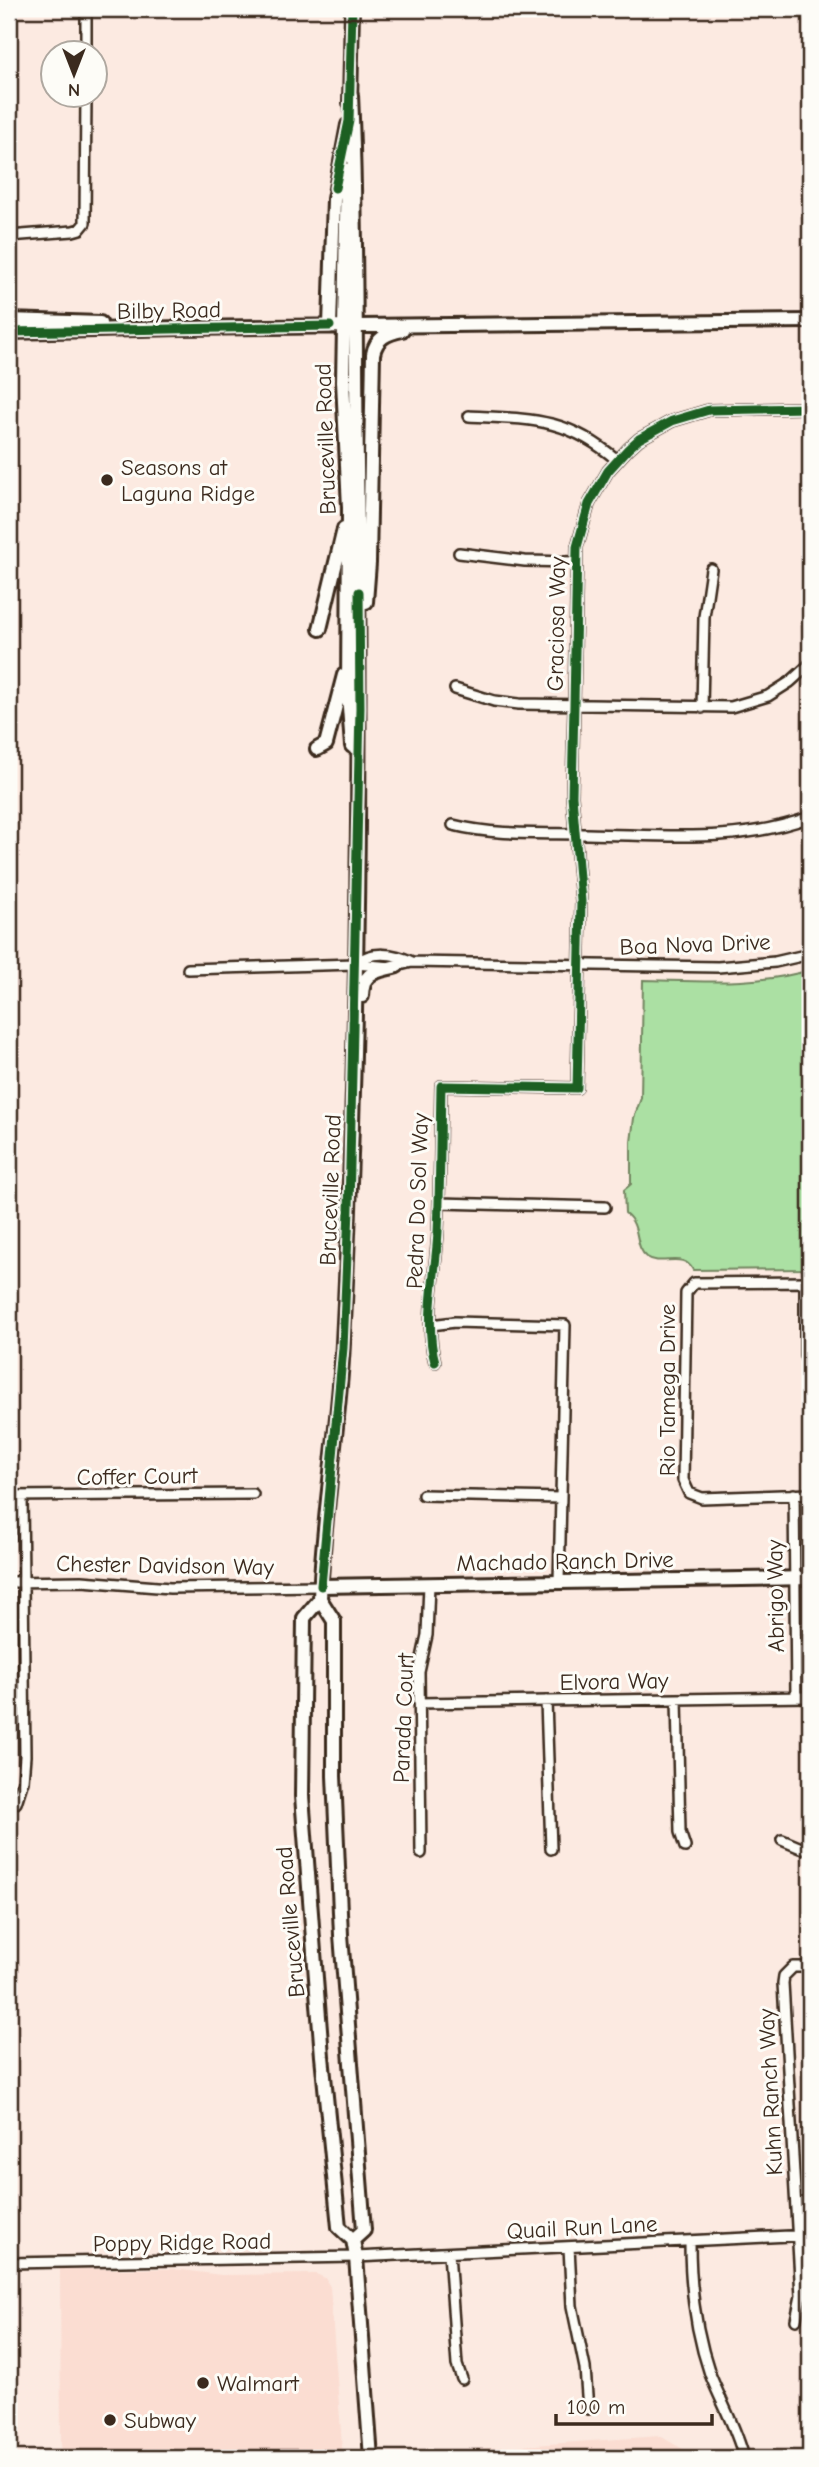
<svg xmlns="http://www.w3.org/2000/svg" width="819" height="2467" viewBox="0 0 819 2467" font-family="'Comic Neue',sans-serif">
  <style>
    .built { fill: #fbddd2 }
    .green { fill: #abe0a3; stroke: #738560; stroke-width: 2 }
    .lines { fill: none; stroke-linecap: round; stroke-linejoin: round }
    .street-casing { stroke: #3b2a1e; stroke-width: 14 }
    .secondary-casing { stroke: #3b2a1e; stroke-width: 18 }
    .street { stroke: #fdfcf7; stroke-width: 9 }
    .secondary { stroke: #fdfcf7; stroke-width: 12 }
    .cycleway-casing { stroke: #fdfcf7; stroke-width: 13 }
    .cycleway { stroke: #1b5e20; stroke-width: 9 }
    .poi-dot { fill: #3b2a1e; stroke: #fdfcf7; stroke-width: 2.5 }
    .labels { text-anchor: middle; stroke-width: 6; stroke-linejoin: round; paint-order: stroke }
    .street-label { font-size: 23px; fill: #3b2a1e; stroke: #fdfcf7 }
    .poi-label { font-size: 23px; fill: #3b2a1e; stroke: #fdfcf7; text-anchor: start }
  </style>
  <rect width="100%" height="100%" fill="#fceae1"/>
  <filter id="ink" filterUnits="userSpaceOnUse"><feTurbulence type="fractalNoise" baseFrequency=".0143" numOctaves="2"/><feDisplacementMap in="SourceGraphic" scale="14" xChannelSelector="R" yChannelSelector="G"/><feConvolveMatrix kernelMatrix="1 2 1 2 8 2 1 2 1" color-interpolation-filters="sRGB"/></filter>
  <g filter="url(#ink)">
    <path class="built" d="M 60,2269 L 174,2269 L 221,2275 L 316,2274 L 325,2278 L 330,2287 L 343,2458 L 65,2458 L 61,2446 Z
      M 660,2436 L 693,2455 L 693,2458 L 394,2458 L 394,2455 Z"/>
    <path class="green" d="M 810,970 L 810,1269 L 693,1270 C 684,1251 661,1267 647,1257 C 633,1246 642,1226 625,1213 L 624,1190 L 631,1184 L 631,1142 L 634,1118 L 641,1098 L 643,980 C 699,981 757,986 810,970 Z"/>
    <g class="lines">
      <defs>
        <path id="street" d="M 86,9 L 86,52
          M 9,236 L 73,231 L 80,229 L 85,223 L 86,94
          M 469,416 C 530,419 567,417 617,460
          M 459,553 L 525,561 L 576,562
          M 455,689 L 494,701 L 519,704 L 731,707 L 768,696 L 790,682 L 810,664
          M 702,708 L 704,617 L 711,569
          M 453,825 C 496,836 543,833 587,834 C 664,835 736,844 810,817
          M 355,964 C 370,950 395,953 412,962
          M 188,969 L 355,964 L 392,967 L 412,962 L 718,967 L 775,962 L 810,954
          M 439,1203 L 605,1207
          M 805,1282 L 805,1355 L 810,1370
          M 810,1282 L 694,1283 L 686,1293 L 683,1480 L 689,1493 L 702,1498 L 810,1494
          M 431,1325 L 455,1322 L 565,1325 L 559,1582
          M 435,1362 C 424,1323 436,1272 438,1232 C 440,1184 440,1135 441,1086 L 577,1088 L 581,901 L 572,796 L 574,705 L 577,547 L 589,504 L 608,471 L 628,449 L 639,439 L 672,421 L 709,410 L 810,408
          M 794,1494 L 796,1697
          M 423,1495 L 561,1498
          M 9,1496 L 253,1494
          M 9,1582 L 82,1581 L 170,1588 L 321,1586
          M 677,1699 L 680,1832 L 685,1847
          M 546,1701 L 551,1849
          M 419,1703 L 810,1697
          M 9,1705 L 24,1704
          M 16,1803 L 23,1781 L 25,1756 L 22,1496
          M 782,1840 L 801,1848 L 810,1848
          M 421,1853 L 419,1672 L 427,1635 L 429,1584
          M 690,2242 C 690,2287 695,2330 710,2374 C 721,2402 737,2429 744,2458
          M 569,2247 L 572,2306 L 585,2368 L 588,2409
          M 449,2253 L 457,2365 L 462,2379
          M 9,2263 L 356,2257 L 810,2235
          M 796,2320 L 801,2296 L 783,1983 L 784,1976 L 793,1967 L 810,1967"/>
        <path id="secondary" d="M 351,95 C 357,218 355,342 357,465 C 361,758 358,1050 343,1343 C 339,1428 323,1513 320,1599 L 334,1621 L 334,1776 L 341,1935 L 364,2230 L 353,2240
          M 350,103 L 352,9
          M 347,170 L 343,381 L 349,508 L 348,694 L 352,746
          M 9,320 L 100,323
          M 330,326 L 334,199 L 348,125
          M 9,332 L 181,328 L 810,321
          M 366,602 L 369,563 L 373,354 C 376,338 387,333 402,330
          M 320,629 L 344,529
          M 317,749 L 326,744 L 344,675
          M 362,996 C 363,970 376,972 397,966
          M 321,1586 L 810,1578
          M 320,1599 L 304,1618 L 302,1796 L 322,2056 L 339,2227 L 353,2240 L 356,2257 L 371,2458"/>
      </defs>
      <use href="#street" class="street-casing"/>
      <use href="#secondary" class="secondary-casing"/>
      <use href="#street" class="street"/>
      <use href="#secondary" class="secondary"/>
      <defs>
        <path id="cycleway" d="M 335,188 L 349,121 L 352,9
          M 9,332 L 330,326
          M 435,1362 C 424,1323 436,1272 438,1232 C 440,1184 440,1135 441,1086 L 577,1088 L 581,901 L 572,796 L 574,705 L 577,547 L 589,504 L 608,471 L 628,449 L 639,439 L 672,421 L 709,410 L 810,408
          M 321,1586 L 343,1348 L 349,1210 L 360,708 L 359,592"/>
      </defs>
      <use href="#cycleway" class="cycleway-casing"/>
      <use href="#cycleway" class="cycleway"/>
    </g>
  </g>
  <g class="poi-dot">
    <circle cx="107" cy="480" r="7"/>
    <circle cx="203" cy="2383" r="7"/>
    <circle cx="110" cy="2420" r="7"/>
  </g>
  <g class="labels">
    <g class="street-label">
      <text transform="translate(169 310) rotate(-1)" y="8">Bilby Road</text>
      <text transform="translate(325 439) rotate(-92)" y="8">Bruceville Road</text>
      <text transform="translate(556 624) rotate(-89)" y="8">Graciosa Way</text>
      <text transform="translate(695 944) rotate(-2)" y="8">Boa Nova Drive</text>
      <text transform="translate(330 1190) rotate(-88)" y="8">Bruceville Road</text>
      <text transform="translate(417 1201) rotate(-88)" y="8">Pedra Do Sol Way</text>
      <text transform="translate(667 1390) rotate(-90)" y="8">Rio Tamega Drive</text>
      <text transform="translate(137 1476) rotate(-1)" y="8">Coffer Court</text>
      <text transform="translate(565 1561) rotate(-1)" y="8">Machado Ranch Drive</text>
      <text transform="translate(165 1565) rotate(1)" y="8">Chester Davidson Way</text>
      <text transform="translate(775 1596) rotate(-91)" y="8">Abrigo Way</text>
      <text transform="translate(614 1681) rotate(-1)" y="8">Elvora Way</text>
      <text transform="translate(403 1718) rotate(-88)" y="8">Parada Court</text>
      <text transform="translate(290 1922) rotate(-95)" y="8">Bruceville Road</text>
      <text transform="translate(770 2092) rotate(-93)" y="8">Kuhn Ranch Way</text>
      <text transform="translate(582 2227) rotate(-3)" y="8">Quail Run Lane</text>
      <text transform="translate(182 2242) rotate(-1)" y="8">Poppy Ridge Road</text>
    </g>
    <g class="poi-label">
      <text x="121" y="475">Seasons at<tspan x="121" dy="26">Laguna Ridge</tspan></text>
      <text x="217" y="2391">Walmart</text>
      <text x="124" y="2428">Subway</text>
    </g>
  </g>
  <rect width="819" height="2467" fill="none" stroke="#fdfcf7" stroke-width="35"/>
  <rect x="18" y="18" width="784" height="2432" fill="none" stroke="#3b2a1e" stroke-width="2.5" filter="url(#ink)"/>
  <g transform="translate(74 74) rotate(180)"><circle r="33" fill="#fdfcf7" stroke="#afa8a0" stroke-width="2"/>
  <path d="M0-5L12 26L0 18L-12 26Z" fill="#3b2a1e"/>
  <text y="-10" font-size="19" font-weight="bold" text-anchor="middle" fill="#3b2a1e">N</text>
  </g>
  <path d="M556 2414v10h156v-10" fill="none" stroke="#3b2a1e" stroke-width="3.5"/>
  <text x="567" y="2414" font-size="21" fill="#3b2a1e" stroke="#fdfcf7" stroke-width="5" paint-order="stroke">100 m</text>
</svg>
